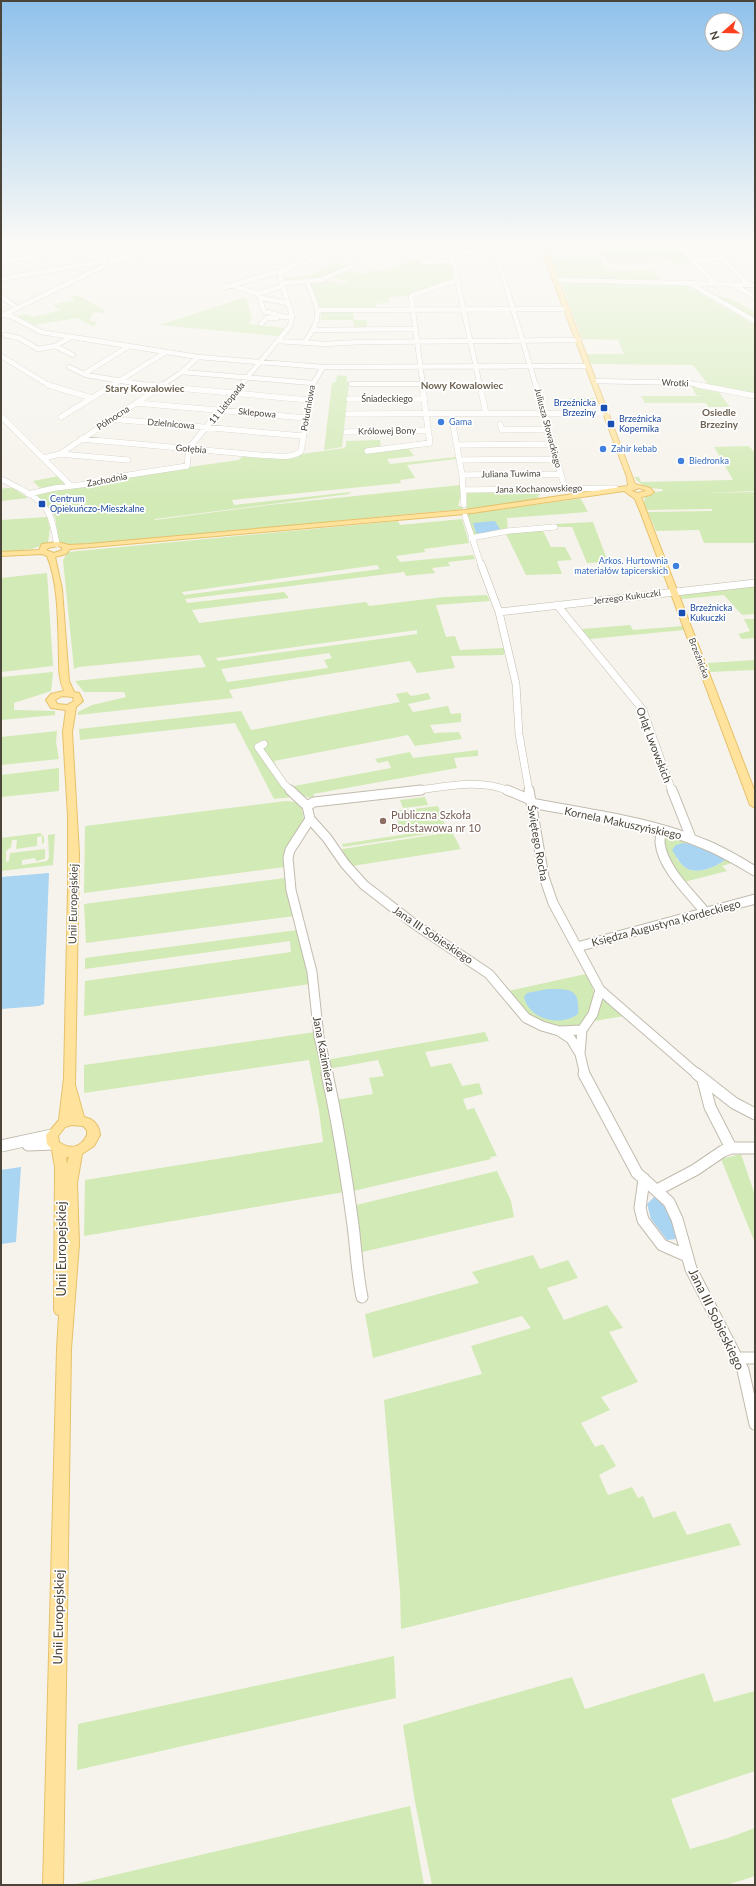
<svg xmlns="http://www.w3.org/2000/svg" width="756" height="1886" viewBox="0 0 756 1886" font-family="Lato,sans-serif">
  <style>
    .green { fill: #d2eab5; fill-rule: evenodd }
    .water { fill: #a9d4f2 }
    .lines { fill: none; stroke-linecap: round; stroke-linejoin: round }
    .minor-far4-casing { stroke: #c2bbae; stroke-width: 5.5 }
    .minor-far3-casing { stroke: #c2bbae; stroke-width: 6 }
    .minor-far2-casing { stroke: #c2bbae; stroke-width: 8 }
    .minor-far1-casing { stroke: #c2bbae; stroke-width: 11 }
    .minor-casing { stroke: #c2bbae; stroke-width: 13 }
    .major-casing { stroke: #e6c16a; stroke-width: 2 }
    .minor-far4 { stroke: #fff; stroke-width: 4.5 }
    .minor-far3 { stroke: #fff; stroke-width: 5.5 }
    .minor-far2 { stroke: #fff; stroke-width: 7 }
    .minor-far1 { stroke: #fff; stroke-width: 9 }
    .minor { stroke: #fff; stroke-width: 11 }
    .major { fill: #ffe39c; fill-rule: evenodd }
    .transit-dot { fill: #1a4fb4; stroke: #fff; stroke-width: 1.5 }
    .shop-dot { fill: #3f7fe0; stroke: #fff; stroke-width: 1.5 }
    .education-dot { fill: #8d6e63; stroke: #fff; stroke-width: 1.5 }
    .labels { text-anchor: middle; stroke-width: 3.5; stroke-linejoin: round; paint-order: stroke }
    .far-street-label { font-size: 9px; fill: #4b4439; stroke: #fff }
    .far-transit-label { font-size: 9px; fill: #164399; stroke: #fff; text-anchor: start }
    .far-shop-label { font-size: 9px; fill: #366cbe; stroke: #fff; text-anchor: start }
    .far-neighbourhood-label { font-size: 10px; font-weight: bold; fill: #6e6250; stroke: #fff }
    .street-label { font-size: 11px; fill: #4b4439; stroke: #fff }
    .education-label { font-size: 11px; fill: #785e54; stroke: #fff; text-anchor: start }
    .near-street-label { font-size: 13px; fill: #4b4439; stroke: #fff }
  </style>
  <rect width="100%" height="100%" fill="#f6f3ec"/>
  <path class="green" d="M 94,243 L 129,243 L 139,247 L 155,243 L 165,246 L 146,251 L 125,247 L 117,249 Z
    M 437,243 L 534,243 L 538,251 L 451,252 Z
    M 635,249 L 679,249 L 691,263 L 673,264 L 669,258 L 648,258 L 649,262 L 608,262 L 598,251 Z
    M 592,252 L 596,254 L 553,255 L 556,258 L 602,257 L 600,259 L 608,271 L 653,270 L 660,280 L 710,282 L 557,279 L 558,274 L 548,253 Z
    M 409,261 L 452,262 L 455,279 L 412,293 L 408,296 L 389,297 L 389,302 L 376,304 L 377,309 L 319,308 L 308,282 L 285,283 L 285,277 L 309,275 L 322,270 L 311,269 L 324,269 L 336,263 L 351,266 L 324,280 L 342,284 L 348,281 L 330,277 L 345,271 L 364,274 L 373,270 L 384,271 Z
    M 564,281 L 687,286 L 755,325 L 755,395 L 710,387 L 693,365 L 591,364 L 587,354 L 624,354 L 618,340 L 582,339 L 561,282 Z
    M 77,295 L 105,310 L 103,314 L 99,312 L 93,313 L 90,318 L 90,321 L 97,322 L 94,327 L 77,318 L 34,325 L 17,316 L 24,314 L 33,317 L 61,310 L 52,305 L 75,300 L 70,297 Z
    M 712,295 C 719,295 723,299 730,298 L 755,312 L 755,320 Z
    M 246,297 L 252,318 L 248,324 L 285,328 L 278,336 L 159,325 Z
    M 353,311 L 354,320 L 367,320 L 367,329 L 354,329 L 353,320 L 321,320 L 321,312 Z
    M 338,375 L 347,376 L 347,381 L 349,383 L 342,447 L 324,450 L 332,383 L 337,381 L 336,379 Z
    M 691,385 L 717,390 L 730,407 L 708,407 L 706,403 L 645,403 L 641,396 L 702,396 L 696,395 Z
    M 569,398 L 594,398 L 598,406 L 572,406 Z
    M 380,440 L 381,448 L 388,449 L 433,445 L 409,449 L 414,456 L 387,459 L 390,464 L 456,457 L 456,459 L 407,465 L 415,478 L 400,480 L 401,483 L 232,500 L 234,505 L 351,492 L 349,494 L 155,519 L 155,520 L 269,505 L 460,485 L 462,491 L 458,506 L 463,507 L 463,509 L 69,546 L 59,542 L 55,517 L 46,504 L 35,495 L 39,492 L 115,483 L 113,480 L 139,474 L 239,460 L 244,455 L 295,455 L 344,448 L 346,446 L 346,441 Z
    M 749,446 L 753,451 L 755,451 L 755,491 L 704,493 L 755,492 L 755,543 L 704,543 L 699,530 L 656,531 L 648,512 L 712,511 L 712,509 L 646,510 L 644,504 L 645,496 L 655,492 L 663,491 L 662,489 C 649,489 641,486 634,477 L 639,477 L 641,482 L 733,480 L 714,447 Z
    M 59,476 L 66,484 L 40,488 L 33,481 Z
    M 6,488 L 13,488 L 28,498 L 1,501 L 1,489 Z
    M 544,491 L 538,496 L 539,499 L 467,510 L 467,492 Z
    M 577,499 L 581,499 L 588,512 L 507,518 L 508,530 L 473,536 L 467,514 Z
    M 47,517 L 50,528 L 48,543 L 32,549 L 1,552 L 1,520 Z
    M 462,519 L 469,543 L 424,549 L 425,552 L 396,556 L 400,562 L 473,555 L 475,559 L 448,562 L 450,566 L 432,568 L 435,573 L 406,576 L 404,572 L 185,599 L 187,603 L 284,592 L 289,598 L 192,610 L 199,623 L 366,602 L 369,606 L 444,597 L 487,595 L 490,601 L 436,605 L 446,637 L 455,636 L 460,650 L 504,648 L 504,655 L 451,656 L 455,668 L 417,673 L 410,661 L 229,690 L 233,698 L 78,715 L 78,712 L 92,705 L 126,697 L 124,692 L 84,692 L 75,681 L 206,667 L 200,655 L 79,667 L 74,669 L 63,560 L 68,552 L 377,523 L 398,521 L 400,525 ZM 377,565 L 380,569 L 184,595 L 182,592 ZM 417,630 L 417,634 L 218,661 L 216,658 ZM 329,653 L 332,658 L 324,660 L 328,668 L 227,682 L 221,669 Z
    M 593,522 L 608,562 L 587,563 L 572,527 L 557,527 L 555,524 Z
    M 509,531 L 543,531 L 551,547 L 565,547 L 572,560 L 557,561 L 562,574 L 526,575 L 506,534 Z
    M 47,573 L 53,666 L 1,672 L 1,578 Z
    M 755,585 L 755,614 L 742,615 L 724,595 L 682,599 L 680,594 Z
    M 744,619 L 755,619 L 755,638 L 742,639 L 738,634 L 750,631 Z
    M 630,625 L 633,630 L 683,626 L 684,630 L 590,639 L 582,629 Z
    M 755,660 L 755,670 L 710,672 L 708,663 Z
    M 53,672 L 51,691 L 14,703 L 14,710 L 55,711 L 55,715 L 1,720 L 1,677 Z
    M 407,692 L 411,696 L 428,693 L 431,699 L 408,704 L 413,712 L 448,706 L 451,714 L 461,713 L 461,722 L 430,725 L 434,733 L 459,732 L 462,739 L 415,746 L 408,735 L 274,761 L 292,797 L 274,799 L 235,723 L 80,740 L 79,729 L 241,711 L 251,730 L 400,702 L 396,694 Z
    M 57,731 L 56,742 L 59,759 L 1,765 L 1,737 Z
    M 478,750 L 478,756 L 454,758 L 457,768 L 313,794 L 315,798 C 305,798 299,794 294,786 L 391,768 L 388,761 L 378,763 L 375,759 L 410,752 L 413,758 Z
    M 59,768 L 59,791 L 1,797 L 1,775 Z
    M 425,797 L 428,805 L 403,808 L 400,800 Z
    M 286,801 L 296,802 L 301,805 L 305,824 L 285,867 L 84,893 L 85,826 Z
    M 438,806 L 445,824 L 400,829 L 395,811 Z
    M 446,828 L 448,831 L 343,847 L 342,844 Z
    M 452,832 L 461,849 L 352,866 L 346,860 L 342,849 Z
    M 40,833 L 44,837 L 44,843 L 42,844 L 42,836 L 37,837 L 37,846 L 16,849 L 17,840 L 12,840 L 11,847 L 6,851 L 6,862 L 9,861 L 10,853 L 45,849 L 45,859 L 36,861 L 35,858 L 22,860 L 22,865 L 47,861 L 49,857 L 48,835 L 55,834 L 53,865 L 1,871 L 1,838 Z
    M 668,834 L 735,862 L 722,866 L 727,871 L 684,882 C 676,870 660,851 664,836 ZM 676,858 L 726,859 C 717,867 696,876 685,867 C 682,865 679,861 676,858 Z
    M 285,878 L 294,916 L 86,943 L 84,904 Z
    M 297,930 L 310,984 L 84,1016 L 85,981 L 291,952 L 290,941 L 85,969 L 85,958 Z
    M 586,974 C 600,999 595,1003 581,1026 L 557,1027 L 526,1016 L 508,991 Z
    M 602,999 L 605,999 L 624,1016 L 594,1021 L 600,1000 Z
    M 315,1032 L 335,1122 L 344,1192 L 84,1236 L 85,1180 L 323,1142 L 319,1111 L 309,1060 L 84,1093 L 84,1065 Z
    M 485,1032 L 489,1041 L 425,1052 L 431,1067 L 451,1063 L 462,1086 L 479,1083 L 483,1094 L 463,1099 L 467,1110 L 474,1108 L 497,1156 L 490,1157 L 491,1159 L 349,1192 L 335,1100 L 373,1094 L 369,1078 L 384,1076 L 378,1060 L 328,1069 L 326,1060 Z
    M 741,1154 L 755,1195 L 755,1243 L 721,1159 Z
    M 497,1171 L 511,1201 L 514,1217 L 358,1253 L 352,1206 Z
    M 533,1255 L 540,1269 L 568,1260 L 578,1278 L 547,1288 L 564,1320 L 607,1305 L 623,1328 L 609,1332 L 638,1382 L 601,1397 L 610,1410 L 581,1423 L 595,1447 L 603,1444 L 616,1466 L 599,1475 L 608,1495 L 632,1487 L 638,1498 L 643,1496 L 653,1518 L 675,1511 L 687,1535 L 730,1523 L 741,1545 L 401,1629 L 400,1592 L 384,1400 L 482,1374 L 471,1346 L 531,1328 L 522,1316 L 373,1358 L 365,1314 L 479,1283 L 472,1272 Z
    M 394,1656 L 396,1698 L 77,1770 L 78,1724 Z
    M 704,1673 L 714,1702 L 755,1691 L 755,1771 L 671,1799 L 690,1849 L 728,1838 L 755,1828 L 755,1876 L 727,1885 L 432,1885 L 415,1802 L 403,1725 L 572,1677 L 585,1709 Z
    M 410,1806 L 424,1885 L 76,1885 L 76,1884 Z"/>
  <path class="water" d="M 495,521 L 500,529 L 489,533 L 476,533 L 473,523 Z
    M 683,843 L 703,846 L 726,859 C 717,867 697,875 686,868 C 680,864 676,856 672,850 L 676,845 Z
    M 49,873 L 44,1004 L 39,1006 L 1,1009 L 1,877 Z
    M 548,989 C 570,989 580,988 578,1014 C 561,1027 529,1020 524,997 L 527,993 Z
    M 21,1167 L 16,1242 L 1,1244 L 1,1170 Z
    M 654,1197 L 660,1199 L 671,1219 L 676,1239 L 667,1240 L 651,1219 L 647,1204 Z"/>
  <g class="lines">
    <defs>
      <path id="minor-far4" d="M 11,243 L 68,250 L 106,259
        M 432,243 L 449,253 L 594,251
        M 589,243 L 594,251 L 606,262
        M 677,243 L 715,284
        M 708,243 L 749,285
        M 92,247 L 128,256
        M 496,252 L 536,386
        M 449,253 L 452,256 L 480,386
        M 693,260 L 724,259
        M 1,262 L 59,252
        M 423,262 L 453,261
        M 1,279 L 104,261
        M 556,280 L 755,285
        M 282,283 L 321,280 L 354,265
        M 689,283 L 755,321
        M 231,285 L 258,294 L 264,311 L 284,317 L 292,317
        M 734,285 L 755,297
        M 225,287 L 284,270
        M 257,294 L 283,286
        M 1,296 L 17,308
        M 261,298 L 288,303
        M 318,310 L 567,309
        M 3,315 L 112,262 L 178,243
        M 4,315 L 11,316 L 41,332 L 198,357 L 323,367 L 588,366
        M 261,324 L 267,318 L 277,318
        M 314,330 L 415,329
        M 5,335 L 19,338 L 38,349 L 55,346 L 71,337
        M 278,341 L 325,344 L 361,342 L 579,340
        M 304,343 C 324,316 319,311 307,282
        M 55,346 L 73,355
        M 1,356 L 50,386
        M 69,367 L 86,375 L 152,386
        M 182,372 L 312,383
        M 84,374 L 129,346
        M 594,381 L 690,383 L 702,386
        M 351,384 L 422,384
        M 111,386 L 166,352
        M 161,386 L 182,372 L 198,357
        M 240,386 L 290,326 L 292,316 L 280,277 L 282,272 L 292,266 L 369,243
        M 312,386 L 323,367
        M 423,386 L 411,296 L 457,280"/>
      <path id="minor-far3" d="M 48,385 L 92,398
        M 146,385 L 309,400
        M 480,385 L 486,414
        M 536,385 L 565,489
        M 698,385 L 755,396
        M 349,399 L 425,399
        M 136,403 L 306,418
        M 348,414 L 607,413
        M 451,414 L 462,475 L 464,505
        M 1,416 L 71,486
        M 61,417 L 113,385
        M 111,419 L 303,436
        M 500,424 L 502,430 L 548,429
        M 346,432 L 428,430
        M 81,439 L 259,455 C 271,455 292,460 301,451 L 312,385
        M 457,445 L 552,444
        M 367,451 L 430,443 L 422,385
        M 60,454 L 128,460
        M 44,458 L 60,454 L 163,385
        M 459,460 L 556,459
        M 462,475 L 560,474
        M 1,479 C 20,489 44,497 51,519 C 54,527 55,536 57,544
        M 463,490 L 615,488
        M 28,494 L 55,488 L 105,482 L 116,477 L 187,466 L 189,448 L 241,385
        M 465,516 L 481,565
        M 471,538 L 508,531 L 555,527"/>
      <path id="minor-far2" d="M 481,564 L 499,612 L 516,684 L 519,734 L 529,791
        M 557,605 L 643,710 L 672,791
        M 499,612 L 755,583
        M 264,744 L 258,747 L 284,784 L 291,791
        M 412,791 C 444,787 479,778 509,791"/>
      <path id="minor-far1" d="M 290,790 L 307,806
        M 507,790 L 531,800
        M 529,790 L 544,877 L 553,903 L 600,990 L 698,1075
        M 672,790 L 691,838
        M 531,803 C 589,814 649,821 704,844 C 722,851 738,861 755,871
        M 307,806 L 310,819 L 327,838 L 345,864 L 364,885 L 413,923 L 489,974 L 526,1018 L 542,1026 L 559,1031 L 582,1030
        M 307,806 L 314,802 L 421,790
        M 310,819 L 290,850 L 288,858 L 291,890 L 312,972 L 319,1037 L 328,1075
        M 661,830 C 661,834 660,838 660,843 C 663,869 690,893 706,913
        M 577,947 L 755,899
        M 559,1031 L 571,1039 L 580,1054
        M 585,1075 L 580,1054 L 582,1030 L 593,1014 L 600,990"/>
      <path id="minor" d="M 327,1074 C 338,1124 346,1174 353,1225 C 356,1249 357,1273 362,1297
        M 584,1074 L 637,1173 L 669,1202 L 677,1219 L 691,1269 L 743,1370 L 755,1424
        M 697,1074 L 734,1103 L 755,1114
        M 703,1080 L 710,1107 L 731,1148
        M 28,1145 L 53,1144
        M 1,1146 L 52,1135
        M 644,1179 L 640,1208 L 643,1220 L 662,1245 L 687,1256
        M 657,1190 L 695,1170 L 723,1151 L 731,1148 L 755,1148
        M 738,1358 L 755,1358"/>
      <path id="major" d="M 539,243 L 544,243 L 635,484 L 650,488 L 654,492 L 650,495 L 641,497 L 755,792 L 755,808 L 750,805 L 640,511 L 635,499 L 624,491 L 465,514 L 70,549 L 66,554 L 55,557 L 62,589 L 69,681 L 74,692 L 79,693 L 83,701 L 76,707 L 72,732 L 79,853 L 75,1085 L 84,1117 C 94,1119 99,1125 100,1135 L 94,1146 L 82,1154 L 77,1183 L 79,1244 L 71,1349 L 63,1885 L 43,1885 L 57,1349 L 59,1315 L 56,1314 L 54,1310 L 55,1167 L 52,1150 L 47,1144 L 46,1135 L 59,1120 L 64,1078 L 68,890 L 68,816 L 63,732 L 66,710 L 51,708 L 46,700 L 51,694 L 64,691 C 59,680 59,669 59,658 C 58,627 59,584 47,556 L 42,554 L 1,556 L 1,552 L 39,550 L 42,544 L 57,542 L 69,545 L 89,544 L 465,510 L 627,486 L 628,485 L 627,477 ZM 639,488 L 645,490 L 646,491 L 638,493 L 631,491 ZM 57,546 L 62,547 L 62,550 L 54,553 L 46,550 L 48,548 ZM 62,696 L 73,697 L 74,701 L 67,705 L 57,704 L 55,700 ZM 72,1125 L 83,1126 L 87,1130 L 87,1135 C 81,1148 70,1150 59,1142 L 58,1136 L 65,1127 ZM 66,1157 L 69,1157 L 67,1164 Z"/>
    </defs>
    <use href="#minor-far4" class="minor-far4-casing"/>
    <use href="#minor-far3" class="minor-far3-casing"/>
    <use href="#minor-far2" class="minor-far2-casing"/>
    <use href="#minor-far1" class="minor-far1-casing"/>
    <use href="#minor" class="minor-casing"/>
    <use href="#major" class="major-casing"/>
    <use href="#minor-far4" class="minor-far4"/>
    <use href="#minor-far3" class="minor-far3"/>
    <use href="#minor-far2" class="minor-far2"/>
    <use href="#minor-far1" class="minor-far1"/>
    <use href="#minor" class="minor"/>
    <use href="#major" class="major"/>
  </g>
  <linearGradient id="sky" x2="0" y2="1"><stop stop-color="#8fc1ec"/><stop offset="0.48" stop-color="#fbfaf6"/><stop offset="1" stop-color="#fbfaf6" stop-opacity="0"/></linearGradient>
  <rect width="756" height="507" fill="url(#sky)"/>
  <g class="transit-dot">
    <rect x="600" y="404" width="8" height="8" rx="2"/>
    <rect x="607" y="420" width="8" height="8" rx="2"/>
    <rect x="38" y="500" width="8" height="8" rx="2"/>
    <rect x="678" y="609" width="8" height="8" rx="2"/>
  </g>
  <g class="shop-dot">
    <circle cx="441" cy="422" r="4"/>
    <circle cx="603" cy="449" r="4"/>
    <circle cx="681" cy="461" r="4"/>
    <circle cx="676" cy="566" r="4"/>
  </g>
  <circle class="education-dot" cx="383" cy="821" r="4"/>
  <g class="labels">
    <g class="far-street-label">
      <text transform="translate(675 383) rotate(2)" y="3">Wrotki</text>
      <text x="387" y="402">Śniadeckiego</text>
      <text transform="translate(227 403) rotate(-51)" y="3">11 Listopada</text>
      <text transform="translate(308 408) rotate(-80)" y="3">Południowa</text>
      <text transform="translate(257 413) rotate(5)" y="3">Sklepowa</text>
      <text transform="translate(113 418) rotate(-33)" y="3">Północna</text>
      <text transform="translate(171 424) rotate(5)" y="3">Dzielnicowa</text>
      <text transform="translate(548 428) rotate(75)" y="3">Juliusza Słowackiego</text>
      <text transform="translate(387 431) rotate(-1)" y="3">Królowej Bony</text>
      <text transform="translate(191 449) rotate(5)" y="3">Gołębia</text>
      <text transform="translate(511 474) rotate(-1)" y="3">Juliana Tuwima</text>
      <text transform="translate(107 480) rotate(-11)" y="3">Zachodnia</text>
      <text transform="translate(539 489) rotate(-1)" y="3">Jana Kochanowskiego</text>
      <text transform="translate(627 597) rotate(-7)" y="3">Jerzego Kukuczki</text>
      <text transform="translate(699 658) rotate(69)" y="3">Brzeźnicka</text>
    </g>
    <g class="far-transit-label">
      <text x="596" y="406" text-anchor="end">Brzeźnicka<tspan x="596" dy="10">Brzeziny</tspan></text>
      <text x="619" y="422">Brzeźnicka<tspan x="619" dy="10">Kopernika</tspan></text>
      <text x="50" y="502">Centrum<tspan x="50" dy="10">Opiekuńczo-Mieszkalne</tspan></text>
      <text x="690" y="611">Brzeźnicka<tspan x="690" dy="10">Kukuczki</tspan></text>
    </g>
    <g class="far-shop-label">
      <text x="449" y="425">Gama</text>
      <text x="611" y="452">Zahir kebab</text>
      <text x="689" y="464">Biedronka</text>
      <text x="668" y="564" text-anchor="end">Arkos. Hurtownia<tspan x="668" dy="10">materiałów tapicerskich</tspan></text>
    </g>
    <g class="far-neighbourhood-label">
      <text x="462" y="389">Nowy Kowalowiec</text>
      <text x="145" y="392">Stary Kowalowiec</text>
      <text x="719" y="416">Osiedle<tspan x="719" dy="12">Brzeziny</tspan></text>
    </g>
    <g class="street-label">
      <text transform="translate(654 745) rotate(69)" y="4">Orląt Lwowskich</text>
      <text transform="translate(623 823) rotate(12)" y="4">Kornela Makuszyńskiego</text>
      <text transform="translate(538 843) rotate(80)" y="4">Świętego Rocha</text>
      <text transform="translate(73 904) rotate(-89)" y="4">Unii Europejskiej</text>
      <text transform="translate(666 923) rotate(-15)" y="4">Księdza Augustyna Kordeckiego</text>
      <text transform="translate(433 935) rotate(34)" y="4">Jana III Sobieskiego</text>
      <text transform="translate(324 1054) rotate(79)" y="4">Jana Kazimierza</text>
    </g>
    <g class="education-label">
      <text x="391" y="819">Publiczna Szkoła<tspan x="391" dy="13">Podstawowa nr 10</tspan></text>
    </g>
    <g class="near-street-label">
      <text transform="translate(61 1249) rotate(-90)" y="5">Unii Europejskiej</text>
      <text transform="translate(717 1319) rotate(64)" y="5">Jana III Sobieskiego</text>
      <text transform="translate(58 1617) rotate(-89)" y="5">Unii Europejskiej</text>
    </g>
  </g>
  <rect width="756" height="1886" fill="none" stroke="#4b4439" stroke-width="4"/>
  <g transform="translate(724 32) rotate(250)"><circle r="19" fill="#ffffff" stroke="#b7b4b0"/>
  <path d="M0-3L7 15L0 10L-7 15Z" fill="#fc3f1d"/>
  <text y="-6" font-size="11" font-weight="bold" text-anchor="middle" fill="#4b4439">N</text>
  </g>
</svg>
